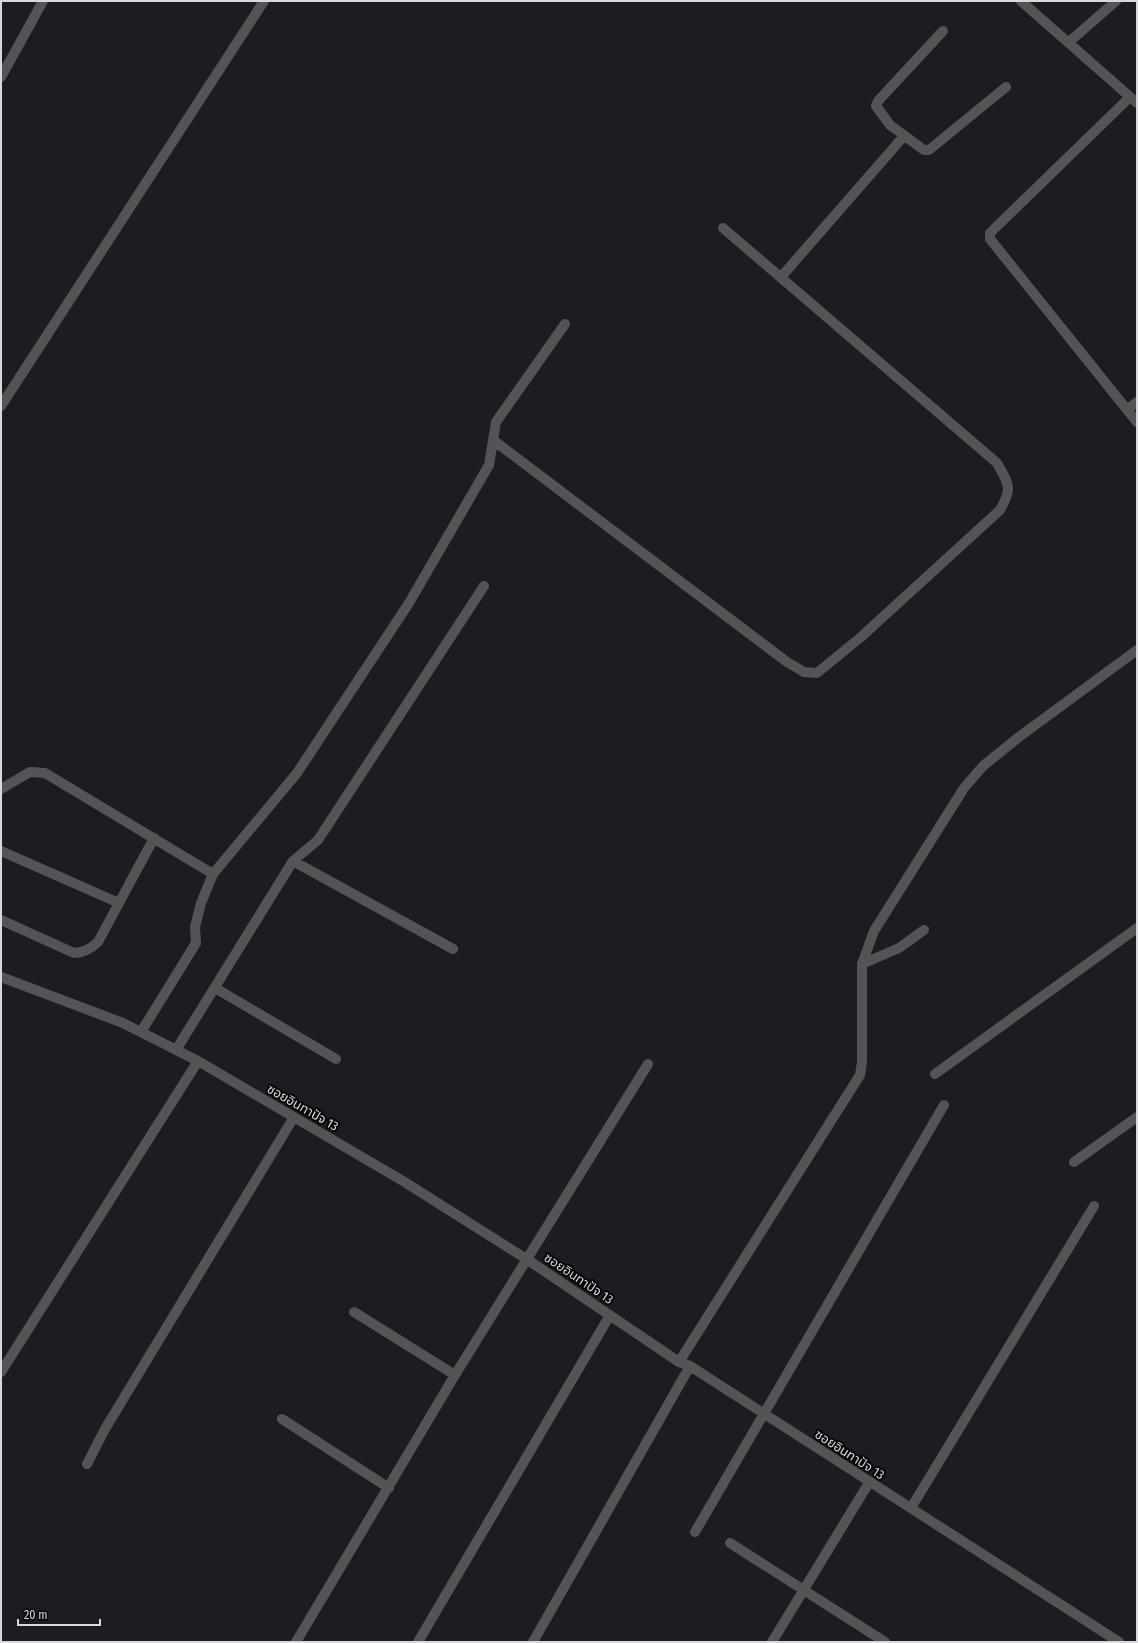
<svg xmlns="http://www.w3.org/2000/svg" width="1138" height="1643" viewBox="0 0 1138 1643" font-family="'Fira Sans Condensed','Noto Sans Thai',sans-serif">
  <style>
    .lines { fill: none; stroke-linecap: round; stroke-linejoin: round }
    .minor { stroke: #545457; stroke-width: 10 }
    .labels { text-anchor: middle; stroke-width: 4; stroke-linejoin: round; paint-order: stroke }
    .street-label { font-size: 13px; fill: #d7d9dc; stroke: #070709 }
  </style>
  <rect width="100%" height="100%" fill="#1b1d22"/>
  <g class="lines">
    <path class="minor" d="M 1021,1 L 1137,103
      M 943,31 L 878,101 L 876,106 L 890,125 L 924,150 L 929,150 L 1006,87
      M 1069,42 L 1116,1
      M 1,77 L 43,1
      M 1130,97 L 990,233 L 990,239 L 1137,422
      M 781,277 L 904,136
      M 1,406 L 264,1
      M 1127,410 L 1137,402
      M 493,440 L 787,662 L 804,672 L 817,673 L 861,637 L 1000,510 C 1013,487 1009,485 997,463 L 723,228
      M 1,789 L 30,772 L 45,773 L 213,874
      M 1,851 L 119,903
      M 293,861 L 453,949
      M 1,920 L 74,953 C 85,952 90,949 98,942 L 154,838
      M 862,964 L 899,948 L 924,930
      M 1,977 L 123,1023 L 198,1061 L 403,1181 L 528,1260 L 679,1362 L 690,1366 L 1119,1642
      M 215,988 L 336,1059
      M 141,1032 L 196,943 L 195,927 L 201,903 L 213,874 L 297,773 L 409,603 L 489,465 L 496,422 L 565,324
      M 176,1050 L 293,861 L 318,840 L 484,586
      M 935,1074 L 1137,928
      M 1074,1162 L 1137,1117
      M 354,1312 L 455,1375
      M 679,1362 L 860,1075 L 862,1062 L 862,964 L 874,931 L 964,788 L 983,766 L 1019,737 L 1137,650
      M 1,1372 L 198,1061
      M 282,1419 L 389,1488
      M 87,1464 L 105,1429 L 294,1117
      M 911,1508 L 1094,1206
      M 695,1532 L 944,1105
      M 730,1543 L 885,1642
      M 296,1642 L 455,1375 L 648,1064
      M 418,1642 L 610,1315
      M 533,1642 L 690,1366
      M 772,1642 L 870,1481"/>
  </g>
  <g class="labels">
    <g class="street-label">
      <text transform="translate(303 1107) rotate(30)" y="5">ซอยอินทาปัจ 13</text>
      <text transform="translate(579 1278) rotate(34)" y="5">ซอยอินทาปัจ 13</text>
      <text transform="translate(850 1454) rotate(33)" y="5">ซอยอินทาปัจ 13</text>
    </g>
  </g>
  <rect width="1138" height="1643" fill="none" stroke="#d7d9dc" stroke-width="4"/>
  <path d="M18 1619v6h82v-6" fill="none" stroke="#d7d9dc" stroke-width="2"/>
  <text x="24" y="1619" font-size="12" fill="#d7d9dc" stroke="#070709" stroke-width="3" paint-order="stroke">20 m</text>
</svg>
